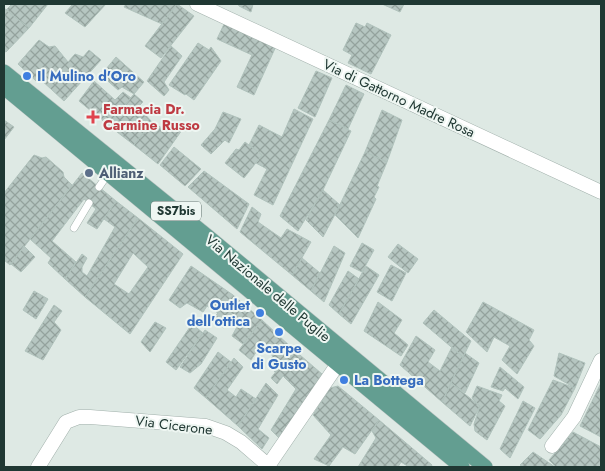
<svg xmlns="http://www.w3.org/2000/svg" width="605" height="471" viewBox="0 0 605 471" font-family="Jost,sans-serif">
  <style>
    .building { fill: url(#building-cross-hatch); stroke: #b0c2bc; fill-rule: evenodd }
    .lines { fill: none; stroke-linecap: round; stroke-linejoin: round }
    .service-casing { stroke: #a1b0ab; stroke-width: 8 }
    .minor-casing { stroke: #a1b0ab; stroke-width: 15 }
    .primary-casing { stroke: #bcc3c2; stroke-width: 16 }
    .service { stroke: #fff; stroke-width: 7 }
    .minor { stroke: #fff; stroke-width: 14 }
    .primary { stroke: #639e91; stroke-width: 15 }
    .shop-dot { fill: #3f7fe0; stroke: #eef6f2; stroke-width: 2 }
    .health-dot { fill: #e0444e; stroke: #eef6f2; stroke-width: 2 }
    .service-dot { fill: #5c6f8a; stroke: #eef6f2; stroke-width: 2 }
    .labels { text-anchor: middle; stroke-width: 4; stroke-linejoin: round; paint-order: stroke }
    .shield { fill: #eef6f2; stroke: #5e716c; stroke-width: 1 }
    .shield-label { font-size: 12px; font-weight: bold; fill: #203833 }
    .shop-label { font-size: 14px; font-weight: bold; fill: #366cbe; stroke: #eef6f2; text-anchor: start }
    .street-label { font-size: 14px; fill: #203833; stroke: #eef6f2 }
    .health-label { font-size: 14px; font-weight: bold; fill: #be3a42; stroke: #eef6f2; text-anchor: start }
    .service-label { font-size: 14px; font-weight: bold; fill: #4e5e75; stroke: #eef6f2; text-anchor: start }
  </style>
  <defs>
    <pattern id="building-cross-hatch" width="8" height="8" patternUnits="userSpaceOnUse" patternTransform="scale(1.25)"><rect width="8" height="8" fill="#b6c6c1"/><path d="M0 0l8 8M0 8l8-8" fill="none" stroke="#94a29d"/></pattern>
  </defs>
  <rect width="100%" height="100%" fill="#dee9e4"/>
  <path class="building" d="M 12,4 L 48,4 L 29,28 L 6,10 Z
    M 73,4 L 106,4 L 85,27 L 65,13 Z
    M 126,4 L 177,4 L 162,24 L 124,7 Z
    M 177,4 L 194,16 L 161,58 L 145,46 Z
    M 238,4 L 253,4 L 251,12 L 239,6 Z
    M 382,4 L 404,4 L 400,12 Z
    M 4,8 L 29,28 L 6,52 L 4,51 Z
    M 226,20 L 277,44 L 254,95 L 237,87 L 252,55 L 217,39 Z
    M 356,23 L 365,27 L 367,23 L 391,35 L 371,74 L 348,63 L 352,55 L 343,50 Z
    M 39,40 L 49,47 L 55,46 L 68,62 L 75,54 L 83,57 L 89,50 L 101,60 L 64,101 L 39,78 L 36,81 L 18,64 Z
    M 198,43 L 209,50 L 211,47 L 221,61 L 194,100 L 186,94 L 185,95 L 169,85 Z
    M 171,46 L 182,56 L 164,82 L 169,90 L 164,96 L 147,81 Z
    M 116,57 L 144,82 L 134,94 L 122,87 L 118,90 L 101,75 Z
    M 316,71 L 332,78 L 315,117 L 298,108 Z
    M 94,81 L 115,100 L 123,92 L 131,98 L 108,125 L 79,101 Z
    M 346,85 L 364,94 L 348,129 L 329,120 Z
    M 134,94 L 143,102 L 135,110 L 139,112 L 141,110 L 152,122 L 134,145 L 108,125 Z
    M 294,109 L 313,119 L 273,205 L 254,195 L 267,169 L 256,163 L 262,155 L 249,145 L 259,125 L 282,137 Z
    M 382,110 L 402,120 L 387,162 L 365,152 Z
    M 223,112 L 241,119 L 229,143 L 225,140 L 211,154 L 201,145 L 215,129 Z
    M 4,120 L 14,127 L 4,140 Z
    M 329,120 L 351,131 L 323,190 L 298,231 L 280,216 Z
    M 170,121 L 182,130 L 158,164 L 134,145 L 152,122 L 162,128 Z
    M 245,142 L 262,155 L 244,178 L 225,163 L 236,149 L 239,150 Z
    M 174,147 L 201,169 L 185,186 L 160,165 Z
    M 365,152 L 387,162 L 377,186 L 379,187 L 374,197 L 376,199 L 358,238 L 335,215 Z
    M 34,155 L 42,158 L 46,157 L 63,172 L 64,177 L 72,185 L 10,265 L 4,260 L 4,193 Z
    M 204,171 L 249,204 L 237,229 L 188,187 Z
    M 82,173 L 116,201 L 97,229 L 87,223 L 96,209 L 84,199 L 52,241 L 76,262 L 65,279 L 48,263 L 51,258 L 30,239 Z
    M 323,190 L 340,205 L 323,237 L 306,220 Z
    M 116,201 L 138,218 L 85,297 L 65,279 L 82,254 L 87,258 L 82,267 L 82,272 L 87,276 L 115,227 L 104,219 Z
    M 252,207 L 261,214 L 258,222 L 281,238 L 287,229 L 311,242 L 292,275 L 240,232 Z
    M 138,218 L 183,254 L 130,334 L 85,297 ZM 133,253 L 148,267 L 129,294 L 114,284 Z
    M 362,243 L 374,250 L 362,272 L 350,266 Z
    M 398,244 L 418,259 L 408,273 L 388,257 Z
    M 24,246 L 35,257 L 21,272 L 11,264 Z
    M 334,246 L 345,253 L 324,302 L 311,291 Z
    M 302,258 L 320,273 L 311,291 L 292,275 Z
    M 391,265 L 406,273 L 392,301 L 377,292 Z
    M 191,266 L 233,295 L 218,313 L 207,306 L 203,312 L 187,303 L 180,308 L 169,300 Z
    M 366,266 L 379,275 L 351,324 L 339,314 Z
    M 348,271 L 359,279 L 339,314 L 329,305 Z
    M 34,291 L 48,299 L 36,319 L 23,310 Z
    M 233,295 L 262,320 L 243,344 L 232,336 L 238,325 L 229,319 L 224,328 L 212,320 Z
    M 378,302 L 402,320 L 394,333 L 408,345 L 401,356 L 364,331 Z
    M 483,302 L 534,330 L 529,340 L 534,346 L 517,374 L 502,360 L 510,346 L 494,337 L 487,352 L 466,332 Z
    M 54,305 L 62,311 L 54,322 L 61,330 L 43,360 L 25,351 Z
    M 434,310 L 471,341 L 463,357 L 423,323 Z
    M 262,320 L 293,349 L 275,372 L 267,363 L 273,356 L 260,346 L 251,360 L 239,350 Z
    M 155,322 L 166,328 L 150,352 L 141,342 Z
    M 192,324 L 203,333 L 176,370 L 166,362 Z
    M 205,330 L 217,338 L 201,364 L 190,373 L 180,367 Z
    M 416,336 L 435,350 L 428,362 L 440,371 L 452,347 L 463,357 L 442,402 L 400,365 Z
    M 293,349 L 322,374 L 280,439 L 271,430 L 296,389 L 283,376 L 277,384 L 271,378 Z
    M 218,352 L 231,362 L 206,398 L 194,388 Z
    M 465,353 L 479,363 L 465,393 L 451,383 Z
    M 559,353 L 585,363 L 575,388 L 554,376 Z
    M 234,358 L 243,367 L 227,390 L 236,397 L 241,389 L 256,399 L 238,426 L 206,398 Z
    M 500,367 L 524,387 L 518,399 L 505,388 L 503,391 L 491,387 Z
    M 553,380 L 575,388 L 561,415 L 540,439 L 528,430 Z
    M 266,383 L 278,395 L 258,429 L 269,438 L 262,449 L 238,426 Z
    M 451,383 L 480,406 L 470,426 L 442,402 Z
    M 601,383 L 601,437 L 580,426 Z
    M 338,386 L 379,420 L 355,454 L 343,447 L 329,466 L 314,459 L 331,435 L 313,415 L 330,388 Z
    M 477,386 L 502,395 L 499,401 L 505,406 L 487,440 L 475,431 L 474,424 L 480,406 L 472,398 Z
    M 523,401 L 535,408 L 510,458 L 500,449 Z
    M 379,420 L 432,465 L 431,467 L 409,467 L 401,462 L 398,467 L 358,467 L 376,438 L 372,431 Z
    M 573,432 L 601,447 L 601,467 L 556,467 L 549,460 Z
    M 533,452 L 555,467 L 523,467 L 520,465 Z"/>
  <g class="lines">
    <defs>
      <path id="service" d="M 99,187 L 108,174
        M 74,228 L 89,203"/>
      <path id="minor" d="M 197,4 L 601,192
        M 552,446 L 574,417 L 601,360
        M 268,466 L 344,355
        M 38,467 L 66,422 L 79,417 L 90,417 L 206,426 L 226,433 L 241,442 L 270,467"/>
      <path id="primary" d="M 4,72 L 208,237 L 485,467
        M 4,87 L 462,467"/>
    </defs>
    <use href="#service" class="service-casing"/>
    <use href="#minor" class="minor-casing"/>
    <use href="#primary" class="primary-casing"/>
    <use href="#service" class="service"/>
    <use href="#minor" class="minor"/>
    <use href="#primary" class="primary"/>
  </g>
  <g class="shop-dot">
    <circle cx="27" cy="76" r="5"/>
    <circle cx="260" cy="313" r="5"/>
    <circle cx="279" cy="332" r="5"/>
    <circle cx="344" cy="380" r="5"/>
  </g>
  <path class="health-dot" d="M90.5 109.5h5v5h5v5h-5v5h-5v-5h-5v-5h5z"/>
  <circle class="service-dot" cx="89" cy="173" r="5"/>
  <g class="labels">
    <rect class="shield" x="151" y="201.5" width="50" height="19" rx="4"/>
    <g class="shield-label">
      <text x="176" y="215">SS7bis</text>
    </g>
    <g class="shop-label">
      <text x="37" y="81">Il Mulino d'Oro</text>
      <text x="250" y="310" text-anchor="end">Outlet<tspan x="250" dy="16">dell'ottica</tspan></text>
      <text x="279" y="353" text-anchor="middle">Scarpe<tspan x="279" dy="16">di Gusto</tspan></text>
      <text x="354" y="385">La Bottega</text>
    </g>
    <g class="street-label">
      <text transform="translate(399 98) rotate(25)" y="5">Via di Gattorno Madre Rosa</text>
      <text transform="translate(268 288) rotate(40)" y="5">Via Nazionale delle Puglie</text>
      <text transform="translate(174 425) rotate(7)" y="5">Via Cicerone</text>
    </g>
    <g class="health-label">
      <text x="103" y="114">Farmacia Dr.<tspan x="103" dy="16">Carmine Russo</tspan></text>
    </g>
    <g class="service-label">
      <text x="99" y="178">Allianz</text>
    </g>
  </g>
  <rect width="605" height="471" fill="none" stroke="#203833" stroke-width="10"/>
</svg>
